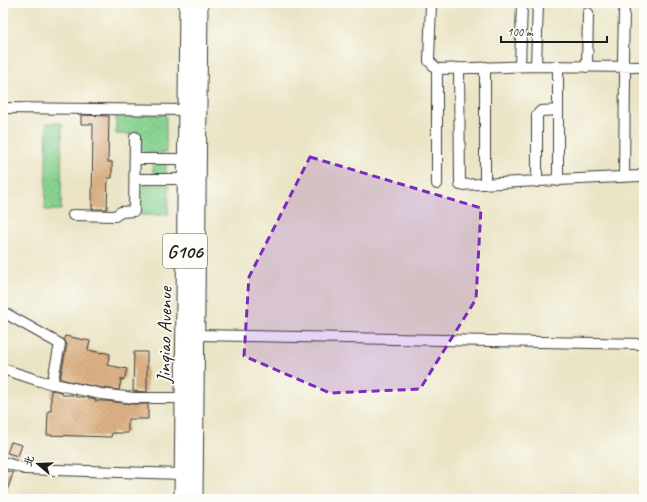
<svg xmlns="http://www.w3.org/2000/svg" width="647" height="502" viewBox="0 0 647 502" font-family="Caveat,'LXGW WenKai TC',sans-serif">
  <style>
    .grass { fill: url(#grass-dots); stroke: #517756 }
    .building { fill: url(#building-back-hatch) }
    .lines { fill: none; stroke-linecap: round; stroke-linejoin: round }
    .minor-casing { stroke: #3b3a35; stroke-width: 12 }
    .highway-casing { stroke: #3b3a35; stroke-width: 17 }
    .minor { stroke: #fff; stroke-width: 10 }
    .highway { stroke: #fff; stroke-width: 15 }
    .marked { fill: #7b2cbf; fill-opacity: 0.2; stroke: #7b2cbf; stroke-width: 3; stroke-dasharray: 8 5; stroke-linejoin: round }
    .labels { text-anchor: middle; stroke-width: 3.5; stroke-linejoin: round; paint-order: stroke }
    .shield { fill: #fdfcf7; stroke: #605f5e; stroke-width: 1 }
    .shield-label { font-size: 19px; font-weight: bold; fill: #1c1c1c }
    .street-label { font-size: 20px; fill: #1c1c1c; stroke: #fdfcf7 }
  </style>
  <defs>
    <pattern id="grass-dots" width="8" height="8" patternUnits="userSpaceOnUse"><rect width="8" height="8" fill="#86d28f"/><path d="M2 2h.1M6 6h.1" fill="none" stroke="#73b47b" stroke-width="1.8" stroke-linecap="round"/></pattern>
    <pattern id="building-back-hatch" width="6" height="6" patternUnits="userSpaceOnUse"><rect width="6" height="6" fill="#ddb286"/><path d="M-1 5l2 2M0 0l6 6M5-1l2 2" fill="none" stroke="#bd9873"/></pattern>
  </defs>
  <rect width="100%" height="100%" fill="#fdfcf7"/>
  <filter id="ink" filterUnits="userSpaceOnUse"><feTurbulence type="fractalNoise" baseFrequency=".025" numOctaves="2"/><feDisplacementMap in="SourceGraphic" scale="8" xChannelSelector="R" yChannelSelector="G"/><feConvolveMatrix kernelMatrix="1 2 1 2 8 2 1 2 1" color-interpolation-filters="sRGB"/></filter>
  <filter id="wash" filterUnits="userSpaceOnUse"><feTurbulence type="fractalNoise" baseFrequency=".012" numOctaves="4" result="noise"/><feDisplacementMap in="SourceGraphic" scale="16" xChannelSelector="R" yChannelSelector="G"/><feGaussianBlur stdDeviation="0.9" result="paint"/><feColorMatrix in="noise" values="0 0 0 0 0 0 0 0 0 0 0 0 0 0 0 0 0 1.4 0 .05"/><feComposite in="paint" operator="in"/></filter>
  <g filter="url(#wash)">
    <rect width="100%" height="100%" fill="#eae4c5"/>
    <path class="grass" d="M 116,114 L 166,115 L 166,153 L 145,153 L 140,148 L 140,134 L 116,134 Z
      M 47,123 L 62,123 L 61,210 L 45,210 Z
      M 153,163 L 166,163 L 166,175 L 153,175 Z
      M 141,185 L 169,185 L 168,215 L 140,215 Z"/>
    <g id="blocks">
      <path class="building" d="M 81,115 L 109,116 L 108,162 L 112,162 L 112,178 L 108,178 L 107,209 L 92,209 L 93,124 L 81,124 Z
        M 65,336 L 90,341 L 88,350 L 102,353 L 102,352 L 110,354 L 107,365 L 127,369 L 124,380 L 121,379 L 119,390 L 102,388 L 60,379 L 67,345 L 64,339 Z
        M 134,352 L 147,352 L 147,392 L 133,391 Z
        M 51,390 L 62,392 L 62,395 L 76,395 L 76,397 L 84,397 L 95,399 L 95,401 L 107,401 L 134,404 L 148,404 L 148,419 L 128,419 L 128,433 L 112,433 L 111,437 L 47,435 L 48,411 L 51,411 Z
        M 11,442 L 22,445 L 18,456 L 7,453 Z
        M 3,470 L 13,473 L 4,499 L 3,499 Z"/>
    </g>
  </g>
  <g filter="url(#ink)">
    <use href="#blocks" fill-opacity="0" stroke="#3b3a35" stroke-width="1"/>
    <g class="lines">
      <defs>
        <path id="minor" d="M 431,3 L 429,61 L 437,69 L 536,66 L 644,67
          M 624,12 L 623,59 L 625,75 L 624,177
          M 520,66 L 522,3
          M 536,66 L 538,3
          M 558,66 L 558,181
          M 587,67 L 588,13
          M 459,68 L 460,185 L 640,176 L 644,172
          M 3,108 L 187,110
          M 135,159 L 186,159
          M 135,179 L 186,179
          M 537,182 L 537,115 L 541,111 L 558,110
          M 437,184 L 437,69
          M 485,184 L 485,67
          M 73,215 L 115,216 L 121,212 L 134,211 L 135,137
          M 3,312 L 60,344 L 52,384
          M 197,335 L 644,344
          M 3,369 L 40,381 L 101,394 L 134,398 L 183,398
          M 3,462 L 25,469 L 182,474"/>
        <path id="highway" d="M 182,499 L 187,3
          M 195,499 L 200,3"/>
      </defs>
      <use href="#minor" class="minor-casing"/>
      <use href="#highway" class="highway-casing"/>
      <use href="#minor" class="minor"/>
      <use href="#highway" class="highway"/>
    </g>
  </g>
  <path class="marked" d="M 310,157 L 481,208 L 476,299 L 420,389 L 330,393 L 244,356 L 249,277 Z"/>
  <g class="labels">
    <rect class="shield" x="163" y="234" width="44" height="34" rx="3"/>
    <g class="shield-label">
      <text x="185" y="258">G106</text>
    </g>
    <g class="street-label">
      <text transform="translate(164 335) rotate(-89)" y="7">Jinqiao Avenue</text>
    </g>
  </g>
  <rect width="647" height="502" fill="none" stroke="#fdfcf7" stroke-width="16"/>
  <g transform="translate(38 464) rotate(289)" stroke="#fdfcf7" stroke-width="3" paint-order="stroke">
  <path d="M0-3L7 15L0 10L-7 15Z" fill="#1c1c1c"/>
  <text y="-6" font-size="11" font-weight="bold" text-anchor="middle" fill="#1c1c1c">北</text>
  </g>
  <path d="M501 36v6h106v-6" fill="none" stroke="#1c1c1c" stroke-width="2"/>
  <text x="507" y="36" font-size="12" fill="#1c1c1c" stroke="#fdfcf7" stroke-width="3" paint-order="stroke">100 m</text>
</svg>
